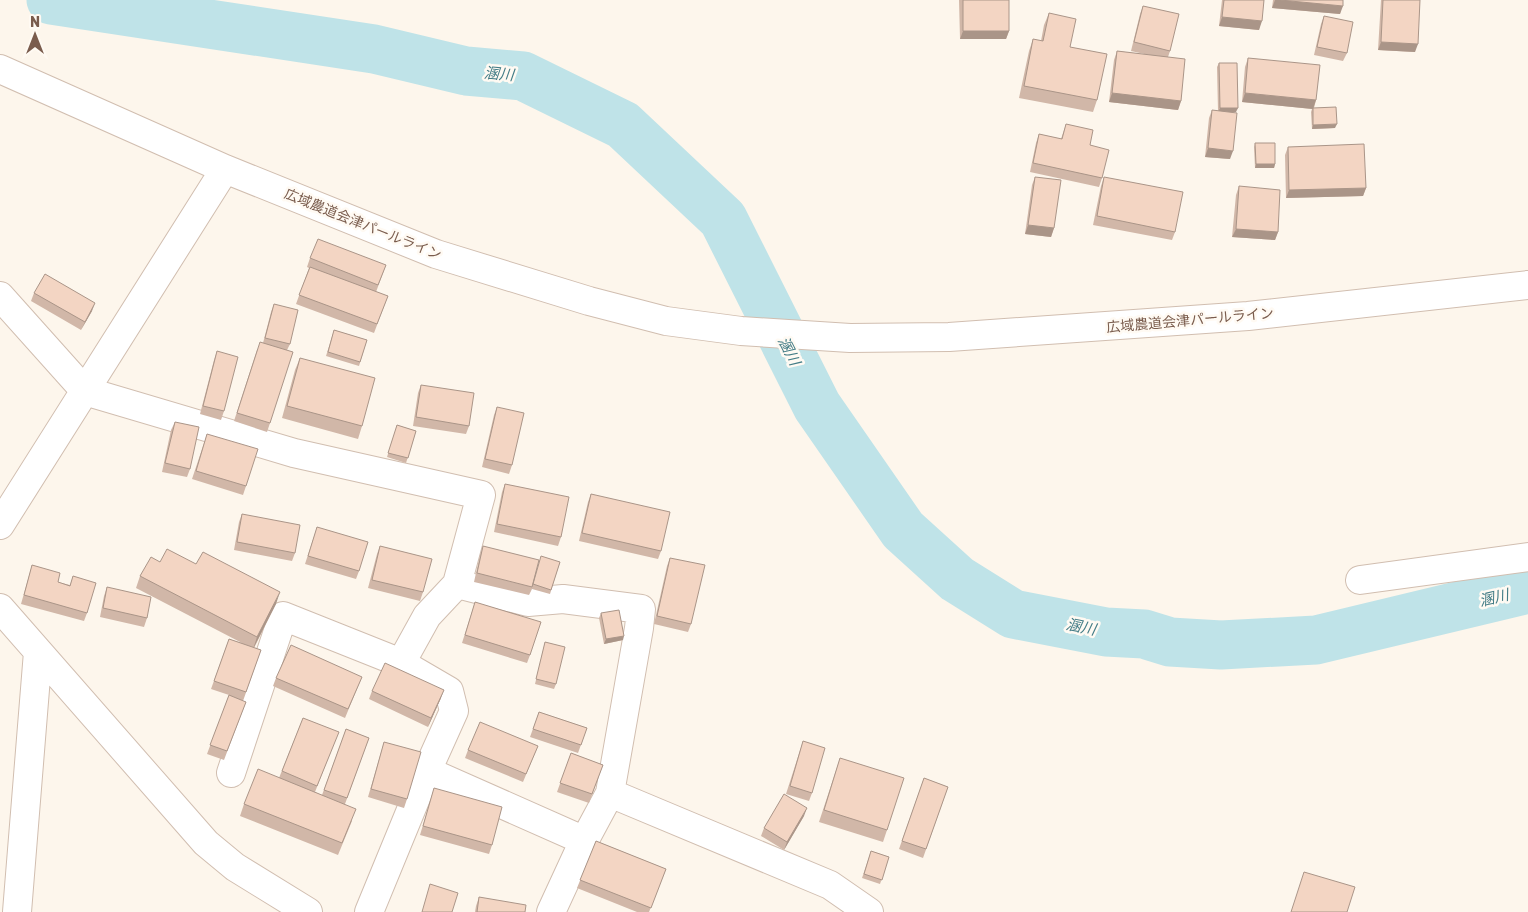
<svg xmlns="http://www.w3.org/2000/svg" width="1528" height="912" viewBox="0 0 1528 912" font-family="Rubik,'Noto Sans JP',sans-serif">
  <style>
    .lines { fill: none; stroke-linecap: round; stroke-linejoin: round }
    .river { stroke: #bfe3e8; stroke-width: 49 }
    .minor-casing { stroke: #d1beb0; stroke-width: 30 }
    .minor { stroke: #fff; stroke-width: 28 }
    .wall { fill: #d1b7a8 }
    .shaded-wall { fill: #aa9588 }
    .building { fill: #f3d5c3; stroke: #aa9588 }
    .labels { text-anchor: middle; stroke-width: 5; stroke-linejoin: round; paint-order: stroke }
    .street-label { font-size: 14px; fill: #7a5c4d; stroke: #fffaf3 }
    .water-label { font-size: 15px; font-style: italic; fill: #437c86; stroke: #fffaf3 }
  </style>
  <rect width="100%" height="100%" fill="#fdf6ec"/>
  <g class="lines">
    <path class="river" d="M 51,0 L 374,49 L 466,71 L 523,76 L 623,125 L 723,219 L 817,406 L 903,530 L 957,579 L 1013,614 L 1106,632 L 1144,634 L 1170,642 L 1221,645 L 1316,640 L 1528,589"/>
    <defs>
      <path id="minor" d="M 0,69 L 225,169 L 436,254 L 589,301 L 666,321 L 741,331 L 850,338 L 949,337 L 1248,316 L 1528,285
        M 0,296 L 85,391 L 294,453 L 481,495 L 457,584 L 427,616 L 401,663
        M 0,525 L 225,169
        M 1360,580 L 1528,557
        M 457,584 L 528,602 L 563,599 L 641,609 L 639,628 L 610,793 L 581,847 L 551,912
        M 0,608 L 206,843 L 235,867 L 308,912
        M 427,771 L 585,841
        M 231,773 L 283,616 L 401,663 L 449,691 L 454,711 L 427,771 L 369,912
        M 610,793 L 830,885 L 869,912
        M 17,912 L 38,652"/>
    </defs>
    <use href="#minor" class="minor-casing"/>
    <use href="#minor" class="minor"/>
  </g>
  <path class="wall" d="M 959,0 L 1009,0 L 1009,31 L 1006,39 L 960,39 Z
    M 1222,0 L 1264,0 L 1259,30 L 1219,26 Z
    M 1273,0 L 1343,0 L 1340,14 L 1272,8 Z
    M 1381,0 L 1420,0 L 1415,52 L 1378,50 Z
    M 1143,6 L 1170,51 L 1168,57 L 1181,101 L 1178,110 L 1109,102 L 1114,60 L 1117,51 L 1149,55 L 1131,51 L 1140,14 Z
    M 1049,13 L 1070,47 L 1097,100 L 1093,112 L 1019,98 L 1029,51 L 1033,39 L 1041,41 L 1044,25 Z
    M 1324,16 L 1347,53 L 1343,61 L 1314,55 L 1321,24 Z
    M 1248,58 L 1316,100 L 1314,108 L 1335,128 L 1312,129 L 1311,112 L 1312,109 L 1242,102 L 1245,67 Z
    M 1219,63 L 1236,112 L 1232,112 L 1230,159 L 1205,157 L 1209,118 L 1212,110 L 1218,111 L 1217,67 Z
    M 1066,124 L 1090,145 L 1102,178 L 1099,187 L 1030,172 L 1036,143 L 1039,134 L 1061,139 Z
    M 1255,143 L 1275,164 L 1274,168 L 1255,168 L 1254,147 Z
    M 1288,147 L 1366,188 L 1363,196 L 1286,198 L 1285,155 Z
    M 1035,177 L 1054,228 L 1051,237 L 1025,234 L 1032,185 Z
    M 1104,177 L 1175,232 L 1172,240 L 1093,225 L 1101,186 Z
    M 1239,186 L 1278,232 L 1275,240 L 1232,237 L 1236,195 Z
    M 310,258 L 386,265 L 376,292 L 388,296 L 374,333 L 296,304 L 309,268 L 307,267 Z
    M 34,293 L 92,311 L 81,330 L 31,301 Z
    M 274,304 L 290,344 L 287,350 L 270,423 L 267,432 L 234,421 L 257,350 L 263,343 L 271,312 Z
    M 334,330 L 367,340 L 359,366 L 326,356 Z
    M 217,351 L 224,411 L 221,420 L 200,414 L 214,360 Z
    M 300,358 L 362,426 L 358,439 L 282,418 L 295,370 Z
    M 421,385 L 469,426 L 466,434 L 413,426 L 418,393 Z
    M 497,407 L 512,465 L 509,474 L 482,467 L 494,415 Z
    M 175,422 L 190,469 L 187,477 L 162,472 L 171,430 Z
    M 397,425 L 416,431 L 406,463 L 387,457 Z
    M 207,434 L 246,486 L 243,495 L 192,479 Z
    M 505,484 L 561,537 L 558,546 L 494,532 L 502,492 Z
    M 591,494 L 661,551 L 658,559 L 579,541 L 588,502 Z
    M 242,514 L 295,553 L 292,561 L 234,550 L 239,522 Z
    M 317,527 L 359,571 L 356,579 L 305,564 Z
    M 380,546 L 423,592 L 420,601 L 368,588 L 377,554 Z
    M 483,546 L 535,578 L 560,562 L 550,594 L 532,589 L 529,595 L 474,582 L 480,555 Z
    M 670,558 L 691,624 L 688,632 L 654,624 L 667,566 Z
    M 160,562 L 276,604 L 254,648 L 261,650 L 243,701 L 246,702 L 224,760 L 207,754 L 229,695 L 211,689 L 229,639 L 242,643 L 136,588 L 140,576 Z
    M 32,565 L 58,582 L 70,585 L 73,576 L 87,613 L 84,621 L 21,604 Z
    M 107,587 L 147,618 L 144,627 L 100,617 L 104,596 Z
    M 475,602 L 530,655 L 527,663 L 462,643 Z
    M 601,613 L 623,640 L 604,644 L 599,618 Z
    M 545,642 L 556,684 L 554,689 L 535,684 Z
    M 362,677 L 345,718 L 273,686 L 276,678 Z
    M 372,691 L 441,698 L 428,727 L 369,699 Z
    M 539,712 L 587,728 L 578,753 L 530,737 Z
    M 303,718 L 335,741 L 315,792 L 322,795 L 346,729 L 369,738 L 345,804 L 352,821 L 338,855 L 240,816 L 244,804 L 279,778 Z
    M 803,741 L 812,793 L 809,801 L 786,794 Z
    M 384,742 L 407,799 L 404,808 L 368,797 Z
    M 538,746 L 523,782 L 465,758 L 468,750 Z
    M 571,753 L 603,765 L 589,803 L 557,792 Z
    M 840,758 L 887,830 L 883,842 L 819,822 Z
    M 924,778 L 948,787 L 923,858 L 899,849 Z
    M 434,788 L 492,845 L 489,854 L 420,835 Z
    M 804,816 L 784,850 L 761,836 L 764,828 Z
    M 596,841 L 666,869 L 649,912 L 637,912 L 577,888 Z
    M 871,851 L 889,857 L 880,884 L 862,878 Z
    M 479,897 L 525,912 L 475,912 L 476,906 Z"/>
  <path class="shaded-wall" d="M 1275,0 L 1280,0 L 1343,6 L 1340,14 L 1272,8 Z
    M 1222,17 L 1262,21 L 1259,30 L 1219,26 Z
    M 963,31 L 1009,31 L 1006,39 L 960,39 Z
    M 1381,42 L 1418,44 L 1415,52 L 1378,50 Z
    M 1112,93 L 1181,101 L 1178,110 L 1109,102 Z
    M 1245,93 L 1316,100 L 1313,109 L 1242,102 Z
    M 1220,108 L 1238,108 L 1236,112 L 1218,112 Z
    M 1337,124 L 1335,128 L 1312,129 L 1313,125 Z
    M 1208,148 L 1233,151 L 1230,159 L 1205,157 Z
    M 1256,164 L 1275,164 L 1274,168 L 1255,168 Z
    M 1366,188 L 1363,196 L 1286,198 L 1289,190 Z
    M 1028,225 L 1054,228 L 1051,237 L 1025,234 Z
    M 1236,229 L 1278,232 L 1275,240 L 1232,237 Z
    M 95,303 L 92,311 L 81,330 L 85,322 Z
    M 280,592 L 276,604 L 253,649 L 257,637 Z
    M 624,636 L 623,640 L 604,644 L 606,639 Z
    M 444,690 L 441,698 L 428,727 L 431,718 Z
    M 807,808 L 804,816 L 784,850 L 787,842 Z"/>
  <path class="building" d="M 963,0 L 1009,0 L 1009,31 L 963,31 Z
    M 1224,0 L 1264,0 L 1262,21 L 1222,17 Z
    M 1280,0 L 1343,0 L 1343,6 Z
    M 1383,0 L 1420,0 L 1418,44 L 1381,42 Z
    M 1143,6 L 1179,14 L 1170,51 L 1134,42 Z
    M 1049,13 L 1076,19 L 1070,47 L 1107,54 L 1097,100 L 1024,86 L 1033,39 L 1043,41 Z
    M 1324,16 L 1353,22 L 1347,53 L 1317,47 Z
    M 1117,51 L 1185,59 L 1181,101 L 1112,93 Z
    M 1248,58 L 1320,65 L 1316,100 L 1245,93 Z
    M 1219,63 L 1237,63 L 1238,108 L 1220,108 Z
    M 1336,107 L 1337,124 L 1313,125 L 1313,108 Z
    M 1212,110 L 1237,113 L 1233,151 L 1208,148 Z
    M 1066,124 L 1093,130 L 1090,145 L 1109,150 L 1102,178 L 1033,163 L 1039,134 L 1062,139 Z
    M 1255,143 L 1275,143 L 1275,164 L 1256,164 Z
    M 1364,144 L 1366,188 L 1289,190 L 1288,147 Z
    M 1035,177 L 1061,180 L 1054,228 L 1028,225 Z
    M 1104,177 L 1183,192 L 1175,232 L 1097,216 Z
    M 1239,186 L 1280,190 L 1278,232 L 1236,229 Z
    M 318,239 L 386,265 L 378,285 L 310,258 Z
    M 310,267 L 388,296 L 377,324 L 299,295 Z
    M 45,274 L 95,303 L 85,322 L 34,293 Z
    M 274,304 L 298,310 L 290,344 L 265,338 Z
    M 334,330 L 367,340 L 360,362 L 328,352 Z
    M 260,342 L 293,352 L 270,423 L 237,413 Z
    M 217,351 L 238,357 L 224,411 L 203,406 Z
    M 300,358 L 375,378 L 362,426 L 287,406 Z
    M 421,385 L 474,393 L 469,426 L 416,417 Z
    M 497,407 L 524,413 L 512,465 L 485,459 Z
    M 175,422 L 199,427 L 190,469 L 165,463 Z
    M 397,425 L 416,431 L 408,458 L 388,453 Z
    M 207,434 L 258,449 L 246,486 L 196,471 Z
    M 505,484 L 569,497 L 561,537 L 497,524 Z
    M 591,494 L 670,512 L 661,551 L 582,533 Z
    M 242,514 L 300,525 L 295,553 L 237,542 Z
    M 317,527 L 368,542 L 359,571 L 308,556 Z
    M 380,546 L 432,559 L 423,592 L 372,580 Z
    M 483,546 L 539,560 L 532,587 L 477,573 Z
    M 167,549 L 196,564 L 203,552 L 280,592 L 257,637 L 140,576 L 151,557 L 160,562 Z
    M 541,556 L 560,562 L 551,590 L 533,584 Z
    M 670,558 L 705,565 L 691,624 L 657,616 Z
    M 32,565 L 60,573 L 58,582 L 70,586 L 73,576 L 96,583 L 87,613 L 24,595 Z
    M 107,587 L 151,597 L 147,618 L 103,608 Z
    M 475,602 L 541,622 L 530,655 L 465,635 Z
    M 619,610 L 624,636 L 606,639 L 601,613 Z
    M 229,639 L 261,650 L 246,692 L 214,681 Z
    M 545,642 L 565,647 L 556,684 L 536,679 Z
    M 291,645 L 362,677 L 348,709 L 276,678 Z
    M 385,663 L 444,690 L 431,718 L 372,691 Z
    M 229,695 L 246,702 L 227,751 L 210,745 Z
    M 539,712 L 587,728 L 581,745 L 533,729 Z
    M 303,718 L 339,732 L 317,786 L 282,771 Z
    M 480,722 L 538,746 L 526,774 L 468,750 Z
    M 346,729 L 369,738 L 347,798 L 324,790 Z
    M 803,741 L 825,748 L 812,793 L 790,786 Z
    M 384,742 L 421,752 L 407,799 L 371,789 Z
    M 571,753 L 603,765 L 592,794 L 560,783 Z
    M 840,758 L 904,778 L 887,830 L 824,810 Z
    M 258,769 L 356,809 L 342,843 L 244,804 Z
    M 924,778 L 948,787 L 926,849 L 902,841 Z
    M 434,788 L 502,807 L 492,845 L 423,826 Z
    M 784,794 L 807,808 L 787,842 L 764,828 Z
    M 596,841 L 666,869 L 651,908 L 580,880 Z
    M 871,851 L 889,857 L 882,880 L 864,874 Z
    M 1304,872 L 1355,887 L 1347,912 L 1291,912 Z
    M 430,884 L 458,893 L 452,912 L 422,912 Z
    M 479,897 L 526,905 L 525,912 L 477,912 Z"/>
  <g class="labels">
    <g class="street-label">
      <text transform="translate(363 224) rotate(22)" y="5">広域農道会津パールライン</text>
      <text transform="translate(1190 320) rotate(-5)" y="5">広域農道会津パールライン</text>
    </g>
    <g class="water-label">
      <text transform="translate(499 74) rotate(5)" y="5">溷川</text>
      <text transform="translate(789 351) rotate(63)" y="5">溷川</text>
      <text transform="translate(1494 598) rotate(-13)" y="5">溷川</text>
      <text transform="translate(1081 627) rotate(11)" y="5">溷川</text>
    </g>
  </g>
  <g transform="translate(35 35)" stroke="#fffaf3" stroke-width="4" paint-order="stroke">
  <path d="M0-4L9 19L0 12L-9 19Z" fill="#7a5c4d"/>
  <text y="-8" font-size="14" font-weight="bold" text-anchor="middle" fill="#7a5c4d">N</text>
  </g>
</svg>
